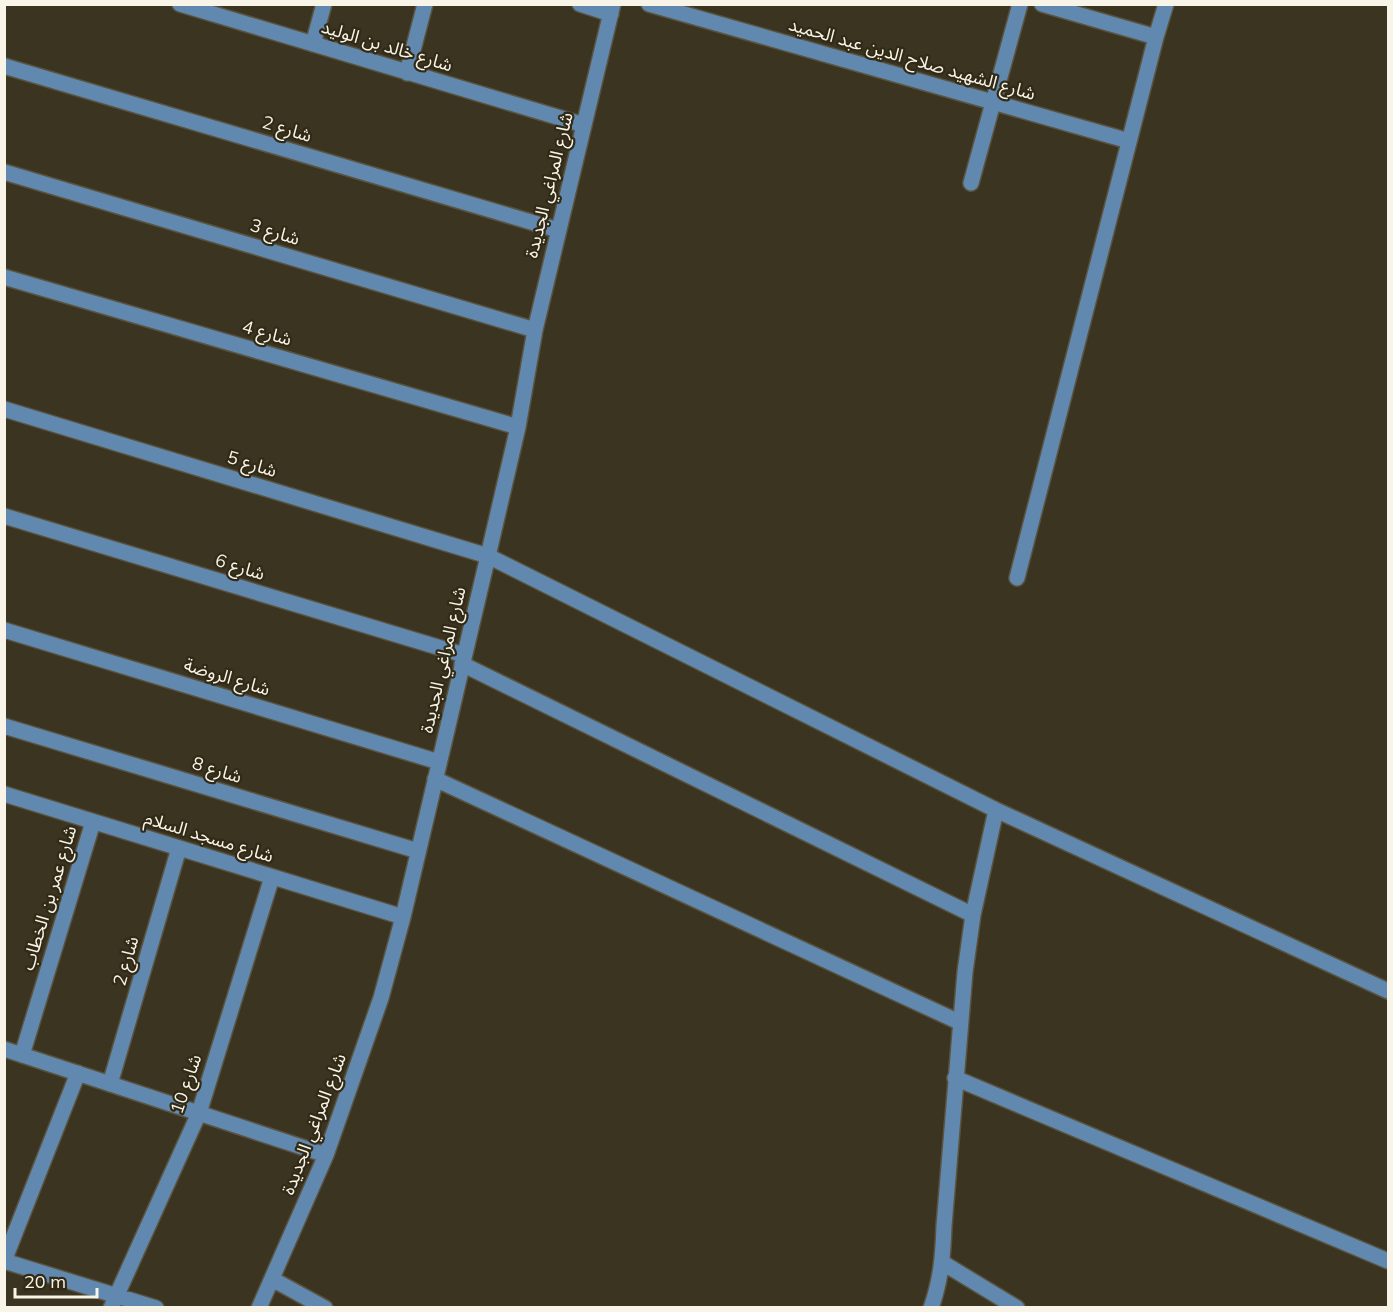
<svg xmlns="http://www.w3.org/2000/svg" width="1393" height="1312" viewBox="0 0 1393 1312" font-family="Mulish,'Noto Sans Arabic',sans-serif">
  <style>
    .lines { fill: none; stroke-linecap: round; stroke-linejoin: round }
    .minor-casing { stroke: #595340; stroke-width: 18 }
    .minor { stroke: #6189af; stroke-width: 15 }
    .labels { text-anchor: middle; stroke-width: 4.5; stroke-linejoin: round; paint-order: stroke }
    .street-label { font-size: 18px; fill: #f9f4e8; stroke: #312a16 }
  </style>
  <rect width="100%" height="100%" fill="#3b3420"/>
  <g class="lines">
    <defs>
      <path id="minor" d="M 180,4 L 584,125
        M 580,4 L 611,14
        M 649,4 L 1129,141
        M 1042,4 L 1156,37
        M 313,44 L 324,4
        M 4,66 L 558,230
        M 407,73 L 425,4
        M 4,172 L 535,330
        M 971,183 L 1020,4
        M 4,277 L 518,427
        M 4,409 L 488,556 L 996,810 L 1388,991
        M 4,516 L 464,655
        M 1017,578 L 1156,37 L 1166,4
        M 4,630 L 439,762
        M 462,664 L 973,915
        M 4,726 L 418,851
        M 435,779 L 959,1022
        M 4,794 L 403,917
        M 4,1049 L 326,1155
        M 22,1055 L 93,822
        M 955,1078 L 1388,1261
        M 110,1084 L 179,848
        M 4,1261 L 78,1073
        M 4,1261 L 156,1308
        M 943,1263 L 1017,1308
        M 272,1279 L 325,1308
        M 111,1308 L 199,1113 L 272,877
        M 259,1308 L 326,1155 L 381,998 L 403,917 L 488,556 L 518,427 L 535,330 L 613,4
        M 931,1308 C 941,1280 943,1255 944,1226 L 965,972 L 973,915 L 996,810"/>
    </defs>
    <use href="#minor" class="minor-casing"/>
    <use href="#minor" class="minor"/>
  </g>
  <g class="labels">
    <g class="street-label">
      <text transform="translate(387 46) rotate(17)" y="6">شارع خالد بن الوليد</text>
      <text transform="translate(912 59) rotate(16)" y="6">شارع الشهيد صلاح الدين عبد الحميد</text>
      <text transform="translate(287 129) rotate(17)" y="6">شارع 2</text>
      <text transform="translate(549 185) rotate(-76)" y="6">شارع المراغي الجديدة</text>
      <text transform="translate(275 232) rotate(17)" y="6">شارع 3</text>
      <text transform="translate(267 333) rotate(16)" y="6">شارع 4</text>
      <text transform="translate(252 464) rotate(17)" y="6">شارع 5</text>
      <text transform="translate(240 567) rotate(17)" y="6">شارع 6</text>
      <text transform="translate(443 660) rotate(-77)" y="6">شارع المراغي الجديدة</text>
      <text transform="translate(227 677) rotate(17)" y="6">شارع الروضة</text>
      <text transform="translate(217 770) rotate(17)" y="6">شارع 8</text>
      <text transform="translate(209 837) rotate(17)" y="6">شارع مسجد السلام</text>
      <text transform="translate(49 898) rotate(-73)" y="6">شارع عمر بن الخطاب</text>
      <text transform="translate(126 961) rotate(-74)" y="6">شارع 2</text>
      <text transform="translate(186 1084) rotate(-71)" y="6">شارع 10</text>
      <text transform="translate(314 1124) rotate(-69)" y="6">شارع المراغي الجديدة</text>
    </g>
  </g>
  <rect width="1393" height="1312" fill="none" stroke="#f9f4e8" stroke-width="12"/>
  <path d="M15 1288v9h82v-9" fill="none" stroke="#f9f4e8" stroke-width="3"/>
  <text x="24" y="1288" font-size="18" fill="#f9f4e8" stroke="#312a16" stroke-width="4.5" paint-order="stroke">20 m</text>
</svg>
